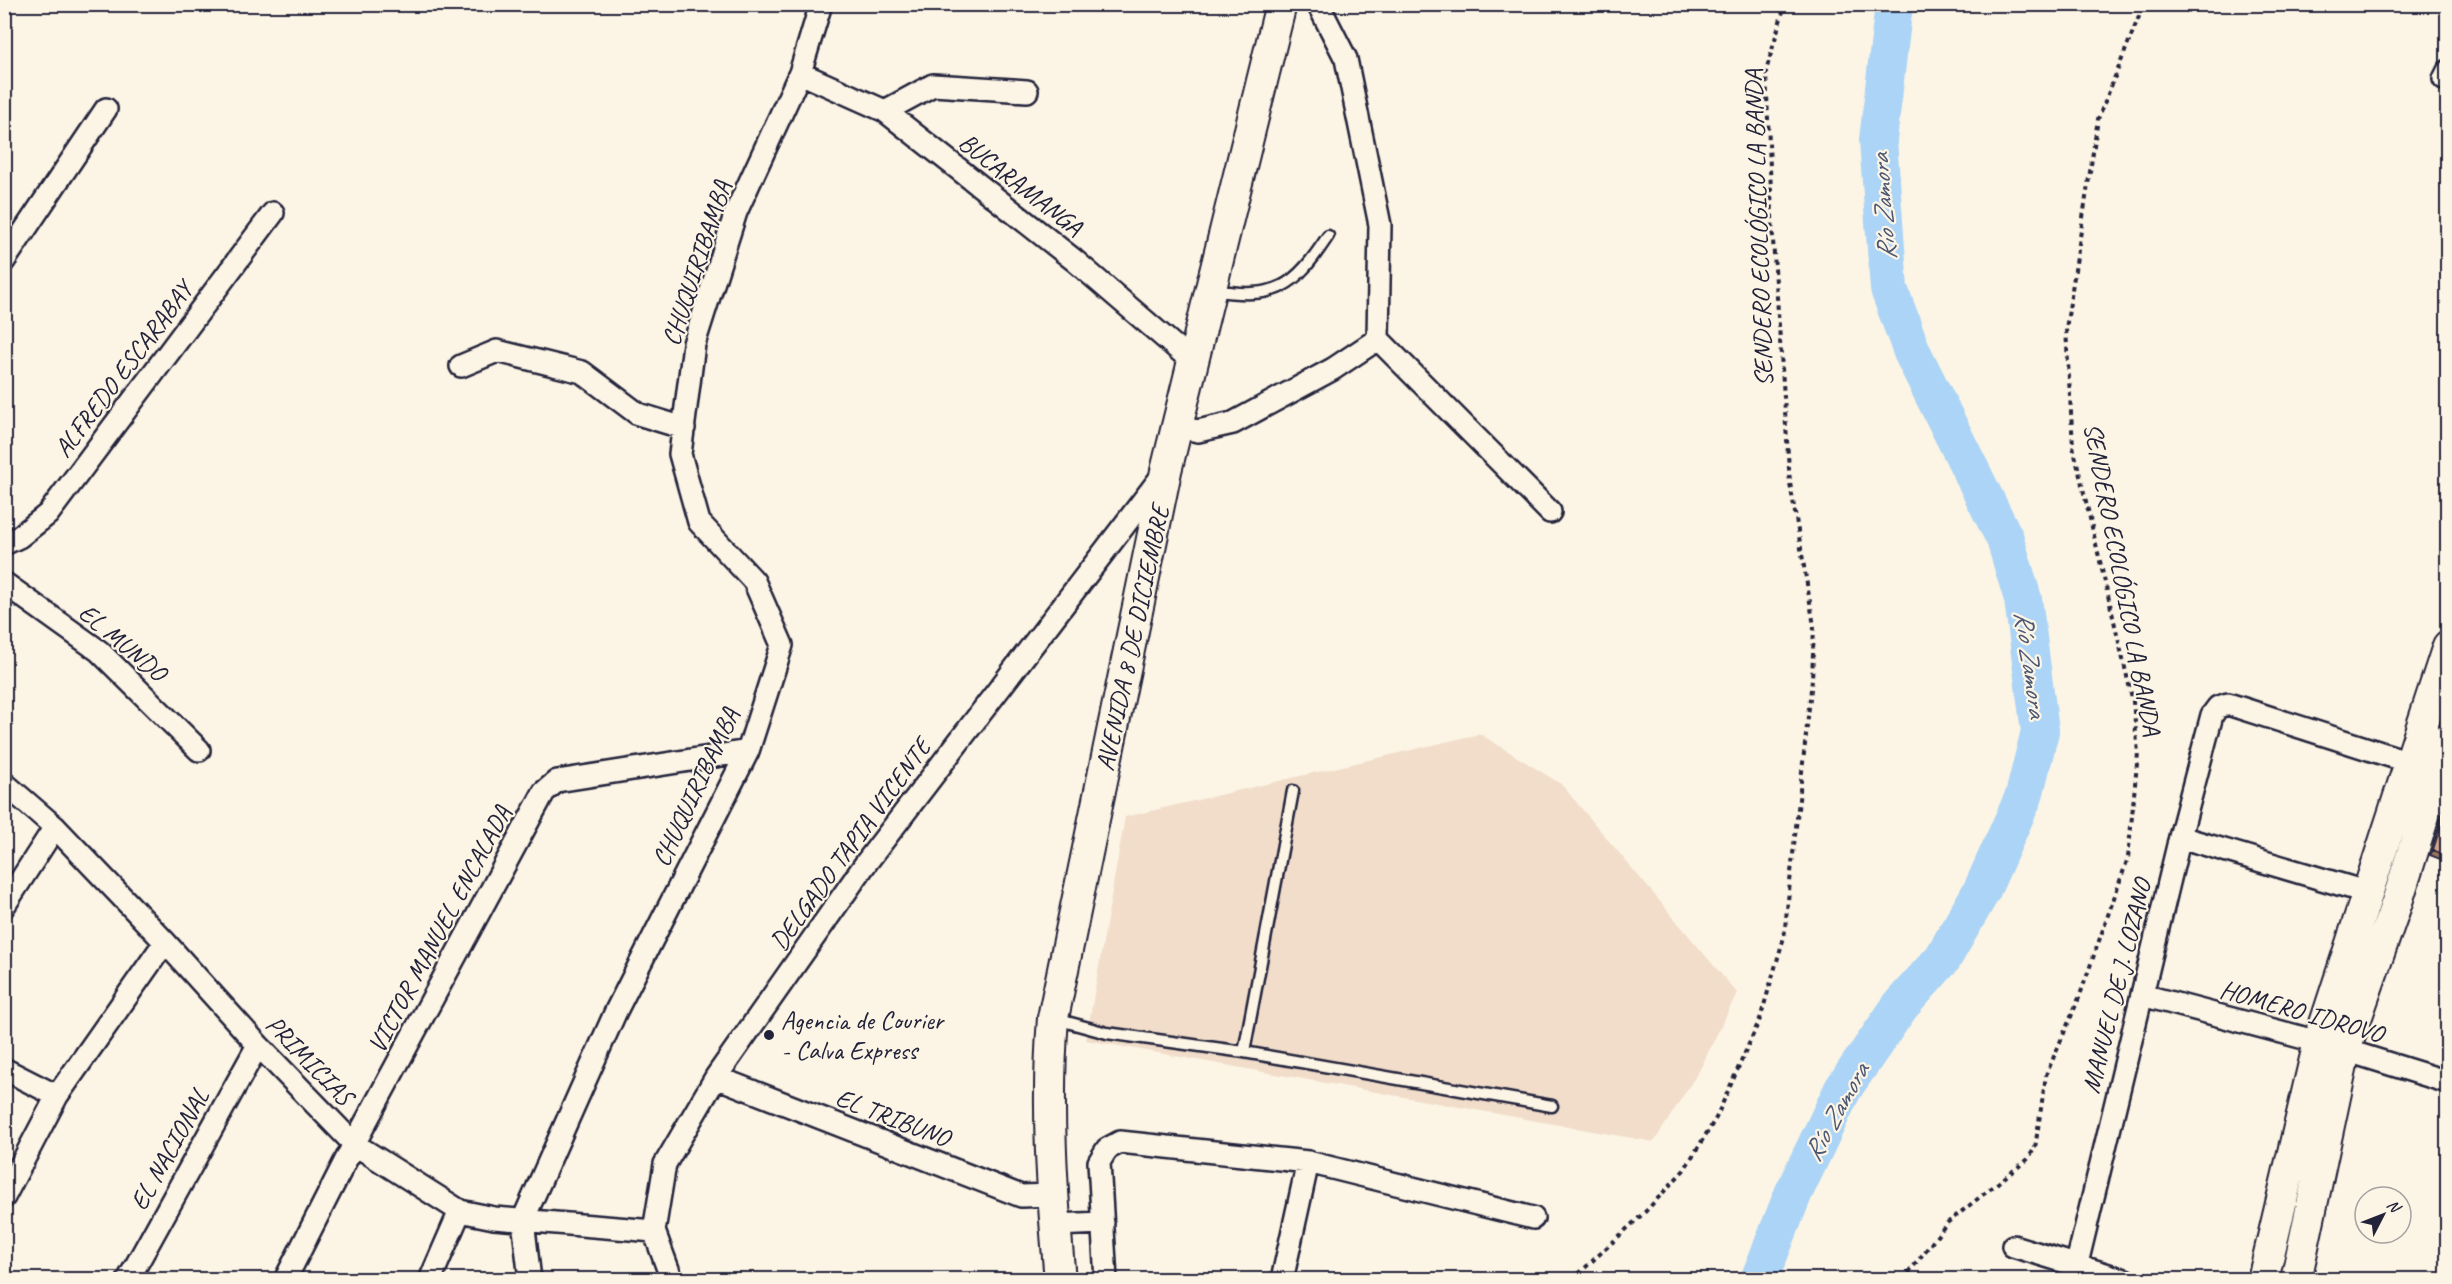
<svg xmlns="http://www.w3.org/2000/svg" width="2452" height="1284" viewBox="0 0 2452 1284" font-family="Caveat,sans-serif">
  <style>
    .built { fill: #f1ddca }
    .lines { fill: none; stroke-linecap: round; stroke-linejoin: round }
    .river { stroke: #abd4f6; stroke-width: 38 }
    .service-casing { stroke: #22223b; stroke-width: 15 }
    .minor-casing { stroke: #22223b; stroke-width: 26 }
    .secondary-casing { stroke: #22223b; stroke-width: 34 }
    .path { stroke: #22223b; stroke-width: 4; stroke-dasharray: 4.5 4.5; stroke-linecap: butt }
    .service { stroke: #fcf5e5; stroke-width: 10 }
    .minor { stroke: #fcf5e5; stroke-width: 21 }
    .secondary { stroke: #fcf5e5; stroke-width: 30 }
    .wall { fill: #ba8d78; stroke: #22223b; stroke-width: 1.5 }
    .shaded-wall { fill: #977362; stroke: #22223b; stroke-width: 1.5 }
    .building { fill: #d8a48c; stroke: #22223b; stroke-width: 1.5 }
    .poi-dot { fill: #22223b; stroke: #fcf5e5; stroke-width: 2 }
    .labels { text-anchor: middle; stroke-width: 4.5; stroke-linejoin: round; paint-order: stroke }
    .street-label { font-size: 26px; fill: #22223b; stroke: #fcf5e5 }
    .poi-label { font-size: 26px; fill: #22223b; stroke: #fcf5e5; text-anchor: start }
    .water-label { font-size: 27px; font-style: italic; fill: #4b5773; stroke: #fcf5e5 }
  </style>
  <rect width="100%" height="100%" fill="#fcf5e5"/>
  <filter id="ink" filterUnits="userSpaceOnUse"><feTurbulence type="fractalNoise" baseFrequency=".0167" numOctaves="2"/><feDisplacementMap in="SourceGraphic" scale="12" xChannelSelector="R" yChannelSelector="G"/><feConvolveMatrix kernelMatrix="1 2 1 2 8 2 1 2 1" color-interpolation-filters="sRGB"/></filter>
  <g filter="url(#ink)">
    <path class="built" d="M 1480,734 L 1561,784 L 1737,993 L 1700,1069 L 1654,1142 L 1086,1040 L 1125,817 Z"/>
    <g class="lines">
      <path class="river" d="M 1759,1280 L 1793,1194 L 1843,1089 L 1901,1005 L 1943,958 L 1982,890 L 2024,796 L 2040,731 L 2023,599 L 2005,539 L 1912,352 L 1889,289 L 1878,140 L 1894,4"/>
      <defs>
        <path id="service" d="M 1213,290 C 1276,300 1294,288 1328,236
          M 1056,1019 L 1107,1033 L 1244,1052 L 1552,1106
          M 1244,1052 L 1293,791"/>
        <path id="minor" d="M 1318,4 L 1346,59 L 1380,225 L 1378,339 L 1550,512
          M 800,73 L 885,111 L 1074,260 L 1193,362
          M 2444,79 L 2448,71
          M 885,111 L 933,85 L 1027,91
          M 4,261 L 106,109
          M 461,366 L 497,351 L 582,372 L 638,414 L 684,428
          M 1178,427 L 1198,431 L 1233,423 L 1333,369 L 1378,339
          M 4,544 L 19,537 L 48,514 L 273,213
          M 4,583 L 99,651 L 199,750
          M 4,783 L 55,827 L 165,942 L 258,1045 L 354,1144 L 460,1211 L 494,1218 L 654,1231
          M 2180,837 L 2369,893
          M 4,906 L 55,827
          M 2142,995 L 2319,1042 L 2448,1082
          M 4,1069 L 57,1096
          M 716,1077 L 1021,1196 L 1053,1195
          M 4,1197 L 57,1096 L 165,942
          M 523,1220 L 616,1011 L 748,751 L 782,645 L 754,581 L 699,522 L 680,454 L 694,344 L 736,212 L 800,73 L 821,4
          M 523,1220 L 530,1280
          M 1055,1225 L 1103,1223
          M 2013,1246 L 2125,1280
          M 128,1280 L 258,1045
          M 285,1280 L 354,1144 L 544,792 L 557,781 L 748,751
          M 430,1280 L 460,1211
          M 672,1280 L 654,1231 L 665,1164 L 716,1077 L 866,863 L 1162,476
          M 1106,1280 L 1099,1162 L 1107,1149 L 1120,1142 L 1308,1162 L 1533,1218
          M 1282,1280 L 1308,1162
          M 2073,1280 L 2180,837 L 2212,715 L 2218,707 L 2228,704 L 2409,762"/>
        <path id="secondary" d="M 1060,1280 C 1052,1192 1046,1106 1053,1018 L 1166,471 L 1281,4
          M 2263,1280 L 2319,1042 L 2448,646
          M 2296,1280 L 2345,1050 L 2397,902 L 2448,739"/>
      </defs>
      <use href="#service" class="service-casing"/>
      <use href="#minor" class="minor-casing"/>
      <use href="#secondary" class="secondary-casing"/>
      <path class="path" d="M 1572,1280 L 1646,1211 L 1684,1170 L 1716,1118 L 1760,1019 L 1784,937 L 1812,680 L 1814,626 L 1790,483 L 1773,240 L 1766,71 L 1785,4
        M 1903,1280 L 1947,1223 L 2027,1160 L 2035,1148 L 2046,1075 L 2079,998 L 2128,858 L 2138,753 L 2133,702 L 2073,446 L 2066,329 L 2098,119 L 2144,4"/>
      <use href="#service" class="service"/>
      <use href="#minor" class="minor"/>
      <use href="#secondary" class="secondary"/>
    </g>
    <path class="wall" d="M 2448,798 L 2448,862 L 2430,855 Z"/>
    <path class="shaded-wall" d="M 2433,850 L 2448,856 L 2448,862 L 2430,855 Z"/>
    <path class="building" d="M 2448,804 L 2448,856 L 2433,850 Z"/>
  </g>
  <circle class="poi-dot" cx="769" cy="1035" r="6"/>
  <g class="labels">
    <g class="street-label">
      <text transform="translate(1021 184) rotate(38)" y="9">BUCARAMANGA</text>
      <text transform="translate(1758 228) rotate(-92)" y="9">SENDERO ECOLÓGICO LA BANDA</text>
      <text transform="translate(696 263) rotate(-72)" y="9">CHUQUIRIBAMBA</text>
      <text transform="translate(123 369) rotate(-53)" y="9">ALFREDO ESCARABAY</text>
      <text transform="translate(2123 579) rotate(79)" y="9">SENDERO ECOLÓGICO LA BANDA</text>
      <text transform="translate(1132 638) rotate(-78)" y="9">AVENIDA 8 DE DICIEMBRE</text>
      <text transform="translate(123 642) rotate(40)" y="9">EL MUNDO</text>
      <text transform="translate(695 787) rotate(-65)" y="9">CHUQUIRIBAMBA</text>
      <text transform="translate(850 844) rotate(-54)" y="9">DELGADO TAPIA VICENTE</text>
      <text transform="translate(439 929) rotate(-62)" y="9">VICTOR MANUEL ENCALADA</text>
      <text transform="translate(2116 986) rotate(-76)" y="9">MANUEL DE J. LOZANO</text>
      <text transform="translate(2302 1011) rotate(16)" y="9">HOMERO IDROVO</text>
      <text transform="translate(310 1060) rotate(46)" y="9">PRIMICIAS</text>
      <text transform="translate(893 1117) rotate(21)" y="9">EL TRIBUNO</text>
      <text transform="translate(169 1149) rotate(-61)" y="9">EL NACIONAL</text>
    </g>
    <g class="poi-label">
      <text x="781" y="1029">Agencia de Courier<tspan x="781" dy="30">- Calva Express</tspan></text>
    </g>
    <g class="water-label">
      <text transform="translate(1883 207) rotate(-94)" y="9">Río Zamora</text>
      <text transform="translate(2031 664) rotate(82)" y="9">Río Zamora</text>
      <text transform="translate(1836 1112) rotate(-61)" y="9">Río Zamora</text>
    </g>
  </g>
  <rect width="2452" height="1284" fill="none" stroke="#fcf5e5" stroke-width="24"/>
  <rect x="12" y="12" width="2428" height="1260" fill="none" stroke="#22223b" stroke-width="2" filter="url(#ink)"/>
  <g transform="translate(2383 1215) rotate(48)"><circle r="28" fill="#fcf5e5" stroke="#a5a1a1" stroke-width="1.5"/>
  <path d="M0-4.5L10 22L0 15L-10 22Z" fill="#22223b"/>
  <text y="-9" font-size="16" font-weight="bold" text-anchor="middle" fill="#22223b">N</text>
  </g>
</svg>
